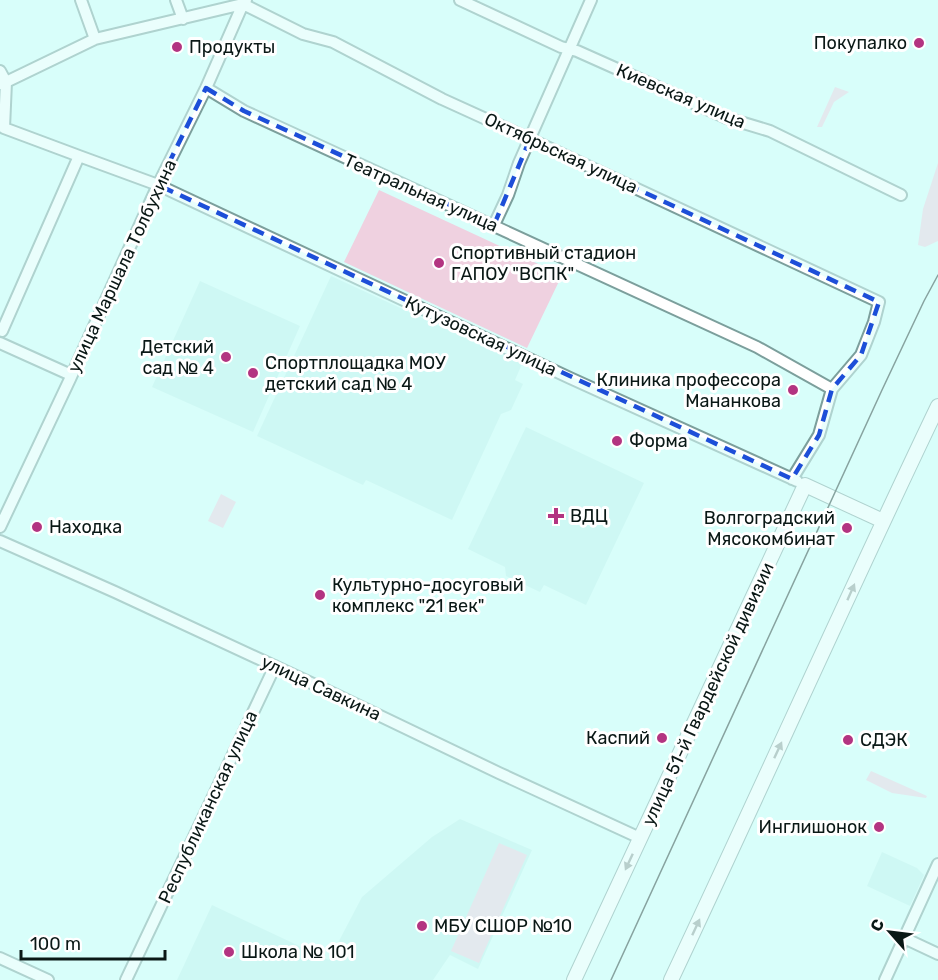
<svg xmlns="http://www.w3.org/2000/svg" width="938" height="980" viewBox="0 0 938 980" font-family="Rubik,sans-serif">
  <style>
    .built { fill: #c2f2ed }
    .green { fill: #efd1e0 }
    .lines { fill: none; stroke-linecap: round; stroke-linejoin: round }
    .minor-casing { stroke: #7c9f9c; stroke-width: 14 }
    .major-casing { stroke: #7c9f9c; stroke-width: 16 }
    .minor { stroke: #fff; stroke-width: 10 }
    .major { stroke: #fff; stroke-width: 14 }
    .tram { stroke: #243532; stroke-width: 1.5 }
    .oneway { fill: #919796 }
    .marked { fill: none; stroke: #1d4ed8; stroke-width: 4.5; stroke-dasharray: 12 8; stroke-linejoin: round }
    .poi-dot { fill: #b33481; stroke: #fff; stroke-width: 2 }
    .labels { text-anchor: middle; stroke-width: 6; stroke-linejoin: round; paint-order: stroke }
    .poi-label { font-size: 18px; fill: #0a1816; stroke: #fff; text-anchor: start }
    .street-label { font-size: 18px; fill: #0a1816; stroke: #fff }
  </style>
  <rect width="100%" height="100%" fill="#d8fefa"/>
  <path class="built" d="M 331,276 L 522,364 L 515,380 L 523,384 L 511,410 L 501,414 L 452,520 L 366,480 L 363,485 L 257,436 Z
    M 200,281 L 300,326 L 253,432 L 152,387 Z
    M 526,427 L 644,483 L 586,605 L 544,585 L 540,592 L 506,576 L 505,567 L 468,549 Z
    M 460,819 L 532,850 L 478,969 L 450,955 L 433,980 L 177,980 L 212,905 L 329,960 L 362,897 L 432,837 Z
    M 882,852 L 917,868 L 924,875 L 910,906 L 867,886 Z"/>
  <path class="green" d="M 835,87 L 849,92 L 834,102 L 822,127 L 817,127 Z
    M 938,163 L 938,241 L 925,247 L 918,245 L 923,209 Z
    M 379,190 L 562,275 L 527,348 L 344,262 Z
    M 221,494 L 236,502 L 223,528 L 208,521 Z
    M 871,771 L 927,796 L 926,798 L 892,793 L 866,780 Z
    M 499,843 L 527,855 L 479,963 L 451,951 Z"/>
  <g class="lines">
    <defs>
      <path id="minor" d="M 81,0 L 95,39
        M 176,0 L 183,19
        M 460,0 L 561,47 L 577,51 L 727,118 L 770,131 L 901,195
        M 243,4 L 303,34 L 333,42 L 442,99 L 530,139 L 879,302 L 874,322 L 861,355 L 832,389 L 819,435 L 792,479
        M 0,71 L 6,82 L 4,128 L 79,156 L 2,331
        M 0,84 L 6,82 L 95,39 L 243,4
        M 206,88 L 244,111 L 757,347 L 832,389
        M 79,156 L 158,185 L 570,378 L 797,481
        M 494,225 L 508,195 L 519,163 L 591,0
        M 0,343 L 71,375
        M 0,527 L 70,379 L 158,185 L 206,88 L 243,4 L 246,0
        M 0,541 L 115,592 L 324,689 L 499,773 L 640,838
        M 904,938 L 938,954
        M 0,958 L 48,980
        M 126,980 L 275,666
        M 885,980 L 938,864"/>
      <path id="major" d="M 574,980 L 805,485 L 883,521
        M 671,980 C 761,789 847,596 938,406"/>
    </defs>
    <use href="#minor" class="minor-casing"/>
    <use href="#major" class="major-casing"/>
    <use href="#minor" class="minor"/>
    <use href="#major" class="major"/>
    <path class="tram" d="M 611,980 L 882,390 L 924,301 L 938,275"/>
  </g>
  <defs><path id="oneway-solid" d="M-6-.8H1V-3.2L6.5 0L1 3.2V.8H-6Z" transform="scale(1.5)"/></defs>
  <g class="oneway">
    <use href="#oneway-solid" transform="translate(851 592) rotate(-66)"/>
    <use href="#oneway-solid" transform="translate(778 750) rotate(-65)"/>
    <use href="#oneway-solid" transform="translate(629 862) rotate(115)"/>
    <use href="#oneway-solid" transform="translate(696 927) rotate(-65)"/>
  </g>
  <path d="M0 0H938V980H0ZM 206,88 L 244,111 L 494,225 L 530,139 L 879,302 L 861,355 L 832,389 L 819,435 L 792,479 L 158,185 Z" fill="#d8fefa" fill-opacity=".55" fill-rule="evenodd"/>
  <path class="marked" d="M 206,88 L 244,111 L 494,225 L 530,139 L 879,302 L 861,355 L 832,389 L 819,435 L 792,479 L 158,185 Z"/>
  <g class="poi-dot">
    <circle cx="919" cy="43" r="6"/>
    <circle cx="177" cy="47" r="6"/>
    <circle cx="439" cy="263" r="6"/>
    <circle cx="226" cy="357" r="6"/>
    <circle cx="253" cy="373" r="6"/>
    <circle cx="793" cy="390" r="6"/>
    <circle cx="617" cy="441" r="6"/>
    <path d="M553 507h6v6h6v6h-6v6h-6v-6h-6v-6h6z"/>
    <circle cx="37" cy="527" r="6"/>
    <circle cx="847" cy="528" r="6"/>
    <circle cx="320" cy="595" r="6"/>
    <circle cx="662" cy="738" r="6"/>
    <circle cx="848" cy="740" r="6"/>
    <circle cx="879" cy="827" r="6"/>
    <circle cx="422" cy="926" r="6"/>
    <circle cx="229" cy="952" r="6"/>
  </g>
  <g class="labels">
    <g class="poi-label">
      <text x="907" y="49" text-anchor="end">Покупалко</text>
      <text x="189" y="53">Продукты</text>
      <text x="451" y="259">Спортивный стадион<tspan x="451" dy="21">ГАПОУ "ВСПК"</tspan></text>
      <text x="214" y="353" text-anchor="end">Детский<tspan x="214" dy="21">сад № 4</tspan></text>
      <text x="265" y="369">Спортплощадка МОУ<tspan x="265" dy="21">детский сад № 4</tspan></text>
      <text x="781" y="386" text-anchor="end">Клиника профессора<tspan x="781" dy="21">Мананкова</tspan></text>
      <text x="629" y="447">Форма</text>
      <text x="570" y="522">ВДЦ</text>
      <text x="835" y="524" text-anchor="end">Волгоградский<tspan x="835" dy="21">Мясокомбинат</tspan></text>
      <text x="49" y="533">Находка</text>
      <text x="332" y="591">Культурно-досуговый<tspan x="332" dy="21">комплекс "21 век"</tspan></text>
      <text x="650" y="744" text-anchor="end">Каспий</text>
      <text x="860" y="746">СДЭК</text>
      <text x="867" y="833" text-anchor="end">Инглишонок</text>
      <text x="434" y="932">МБУ СШОР №10</text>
      <text x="241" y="958">Школа № 101</text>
    </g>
    <g class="street-label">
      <text transform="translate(681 96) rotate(23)" y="6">Киевская улица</text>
      <text transform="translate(561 153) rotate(25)" y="6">Октябрьская улица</text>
      <text transform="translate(421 193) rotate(24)" y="6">Театральная улица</text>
      <text transform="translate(122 266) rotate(-65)" y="6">улица Маршала Толбухина</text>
      <text transform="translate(481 336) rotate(25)" y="6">Кутузовская улица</text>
      <text transform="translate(321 688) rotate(25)" y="6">улица Савкина</text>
      <text transform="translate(708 694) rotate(-65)" y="6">улица 51-й Гвардейской дивизии</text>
      <text transform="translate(208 807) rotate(-65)" y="6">Республиканская улица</text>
    </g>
  </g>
  <g transform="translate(890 932) rotate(298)" stroke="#ffffff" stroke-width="4.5" paint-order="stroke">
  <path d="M0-4.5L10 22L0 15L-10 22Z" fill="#0a1816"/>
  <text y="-9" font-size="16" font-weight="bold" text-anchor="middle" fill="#0a1816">С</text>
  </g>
  <path d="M21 950v9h144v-9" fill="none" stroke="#0a1816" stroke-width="3"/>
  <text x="30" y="950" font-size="18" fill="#0a1816" stroke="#ffffff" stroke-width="4.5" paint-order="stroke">100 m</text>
</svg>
